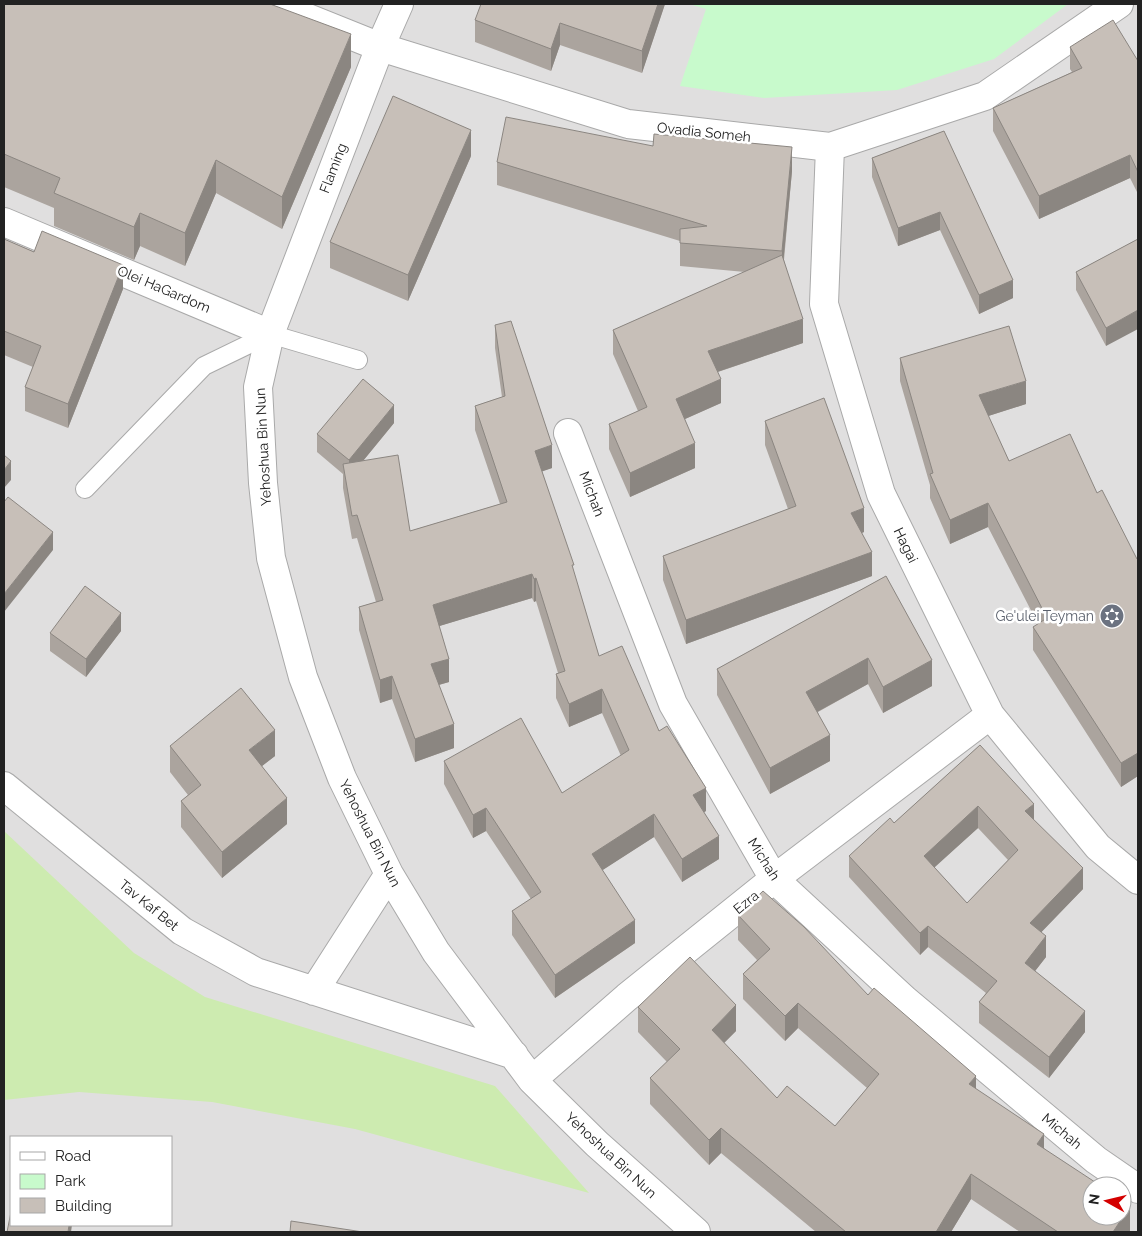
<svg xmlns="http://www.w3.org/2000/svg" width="1142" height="1236" viewBox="0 0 1142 1236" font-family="Raleway,sans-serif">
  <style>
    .residential { fill: #e0dfdf; fill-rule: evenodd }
    .grass { fill: #cdebb0 }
    .park { fill: #c8facc }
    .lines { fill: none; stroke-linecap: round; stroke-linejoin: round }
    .lane-casing { stroke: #a9a9a9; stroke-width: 20 }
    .street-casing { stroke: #a9a9a9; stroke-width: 30 }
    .lane { stroke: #fff; stroke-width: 18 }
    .street { stroke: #fff; stroke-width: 28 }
    .wall { fill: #aba49e; fill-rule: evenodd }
    .shaded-wall { fill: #8b8681 }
    .building { fill: #c7bfb8; stroke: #8b8681; fill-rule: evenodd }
    .labels { text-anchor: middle; stroke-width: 5; stroke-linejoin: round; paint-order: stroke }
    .street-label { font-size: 14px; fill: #222; stroke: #fff }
    .worship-label { font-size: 14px; fill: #5b616d; stroke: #fff; text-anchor: end }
  </style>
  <rect width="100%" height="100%" fill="#f2efe9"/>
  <path class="residential" d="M 4,4 L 1138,4 L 1138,1232 L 4,1232 ZM 11,1137 L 171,1137 L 171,1225 L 11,1225 ZM 1092,1186 L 1122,1186 L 1122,1216 L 1092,1216 Z"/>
  <path class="grass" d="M 4,831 L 134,953 L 205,997 L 495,1086 L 589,1193 L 355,1129 L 212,1102 L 79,1092 L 4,1100 Z"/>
  <path class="park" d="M 689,4 L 1068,4 L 994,59 L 897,90 L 764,98 L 680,86 L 706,9 Z"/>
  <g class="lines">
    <defs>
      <path id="lane" d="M 85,489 L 204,366 L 270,334 L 358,360"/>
      <path id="street" d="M 273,4 L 380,47 L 628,124 L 830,147 L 985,96 L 1119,4
        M 399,4 L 380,47 L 270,334 L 258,387 L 263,483 L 271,558 L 303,677 L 342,778 L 389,874 L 436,952 L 532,1080 L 597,1144 L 696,1232
        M 830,147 L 824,304 L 881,494 L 990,715 L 1098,847 L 1138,880
        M 4,222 L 270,334
        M 568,433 L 673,704 L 774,879 L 905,1000 L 1096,1160 L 1138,1189
        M 4,786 L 182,931 L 256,972 L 514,1055
        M 314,991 L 389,874
        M 532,1080 L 627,997 L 774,879 L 990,715"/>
    </defs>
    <use href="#lane" class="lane-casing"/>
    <use href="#street" class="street-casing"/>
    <use href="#lane" class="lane"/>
    <use href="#street" class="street"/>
  </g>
  <path class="wall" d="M 4,4 L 351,67 L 282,229 L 216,193 L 185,266 L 140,246 L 134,260 L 54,226 L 54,208 L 4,187 Z
    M 665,4 L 642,73 L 560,45 L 551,71 L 475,42 L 475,20 Z
    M 1070,47 L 1138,61 L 1138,194 L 1130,178 L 1039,219 L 993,131 L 993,108 L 1072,72 L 1070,69 Z
    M 944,131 L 1013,298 L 979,314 L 940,230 L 898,246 L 872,177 L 872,158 Z
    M 653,146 L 792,171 L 784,260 L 803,343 L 718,372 L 721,403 L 685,419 L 695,468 L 630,497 L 609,449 L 609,424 L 638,411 L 613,354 L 613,330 L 745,272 L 680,266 L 680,241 L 497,185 L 497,162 Z
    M 471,156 L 408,301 L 330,268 L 330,242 Z
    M 4,239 L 123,289 L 68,428 L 25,411 L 25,387 L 33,367 L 4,355 Z
    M 1138,239 L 1106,346 L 1076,290 L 1076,272 Z
    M 495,325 L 552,468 L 542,471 L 599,656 L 659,731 L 706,811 L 704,812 L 719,859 L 682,882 L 654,837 L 602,870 L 635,943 L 555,998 L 512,935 L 512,911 L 531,899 L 486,831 L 473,838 L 444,784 L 444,761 L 562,793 L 621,756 L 602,713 L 569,727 L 556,698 L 556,674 L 558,673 L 536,601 L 534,602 L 532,598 L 439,626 L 449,682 L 439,685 L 454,748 L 415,762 L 392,699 L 380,703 L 359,630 L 359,607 L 376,602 L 357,538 L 352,539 L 343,488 L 343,474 L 317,452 L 317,434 L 394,423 L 363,461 L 410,531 L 500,504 L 475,430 L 475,406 L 502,397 L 495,348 Z
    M 900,358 L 1026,404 L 988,416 L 1009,461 L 1097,493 L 1137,559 L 1138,559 L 1138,776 L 1121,787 L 1033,650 L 1033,627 L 1038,624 L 988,527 L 950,544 L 930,498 L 930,485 L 900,381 Z
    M 765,421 L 864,532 L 862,533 L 872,576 L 686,644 L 663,580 L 663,556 L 788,509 L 765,445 Z
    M 886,576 L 932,686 L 883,713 L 868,684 L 818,712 L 830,761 L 770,794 L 717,695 L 717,669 Z
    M 121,631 L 86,677 L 50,651 L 50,633 Z
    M 980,745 L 1083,889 L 1041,932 L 1046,957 L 1035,971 L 1085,1032 L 1049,1078 L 979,1023 L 979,1002 L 986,993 L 928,947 L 920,955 L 849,877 L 849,856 L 894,823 ZM 978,828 L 1008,860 L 967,903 L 934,867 Z
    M 170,746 L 275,756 L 262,766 L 287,824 L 222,878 L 181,827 L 181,801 L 188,795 L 170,772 Z
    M 738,915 L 868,995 L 1044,1148 L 1130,1231 L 1129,1232 L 1020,1232 L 971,1199 L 951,1232 L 816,1232 L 721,1153 L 709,1165 L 650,1104 L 650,1078 L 667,1062 L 638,1032 L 638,1007 L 736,1031 L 724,1043 L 777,1098 L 835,1126 L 867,1088 L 798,1028 L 785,1041 L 743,999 L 743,974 L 757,960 L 738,940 Z
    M 1138,1120 L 1138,1147 L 1137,1147 L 1137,1121 Z"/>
  <path class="shaded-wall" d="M 658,4 L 665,4 L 642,73 L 642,51 Z
    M 560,23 L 560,45 L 551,71 L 551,49 Z
    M 351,34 L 351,67 L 282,229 L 282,197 Z
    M 471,130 L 471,156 L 408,301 L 408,275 Z
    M 792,147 L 792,171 L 782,275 L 782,251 Z
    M 1130,155 L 1130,178 L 1039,219 L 1039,196 Z
    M 216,160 L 216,193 L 185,266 L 185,233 Z
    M 940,212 L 940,230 L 898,246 L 898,228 Z
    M 140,213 L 140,246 L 134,260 L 134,227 Z
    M 123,265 L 123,289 L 68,428 L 68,404 Z
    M 1013,280 L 1013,298 L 979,314 L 979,295 Z
    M 1138,310 L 1138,329 L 1106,346 L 1106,328 Z
    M 803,319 L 803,343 L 708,375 L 708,351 Z
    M 721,379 L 721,403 L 676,423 L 676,399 Z
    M 1026,381 L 1026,404 L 979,419 L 979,395 Z
    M 394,405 L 394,423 L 349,478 L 349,460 Z
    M 695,443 L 695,468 L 630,497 L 630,473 Z
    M 552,445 L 552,468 L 535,474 L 535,451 Z
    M 11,461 L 11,480 L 4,488 L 4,470 Z
    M 988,503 L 988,527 L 950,544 L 950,520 Z
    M 864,508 L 864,532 L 851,537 L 851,513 Z
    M 53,532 L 53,550 L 4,612 L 4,594 Z
    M 872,552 L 872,576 L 686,644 L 686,620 Z
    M 532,574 L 532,598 L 433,628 L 433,605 Z
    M 536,578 L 536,601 L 534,602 L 534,579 Z
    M 121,613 L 121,631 L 86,677 L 86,659 Z
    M 868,658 L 868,684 L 806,718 L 806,692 Z
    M 449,659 L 449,682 L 431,687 L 431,664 Z
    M 932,660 L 932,686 L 883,713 L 883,687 Z
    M 392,676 L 392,699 L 380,703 L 380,680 Z
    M 602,689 L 602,713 L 569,727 L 569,704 Z
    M 454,724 L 454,748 L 415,762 L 415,739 Z
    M 275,730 L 275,756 L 249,776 L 249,750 Z
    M 830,735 L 830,761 L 770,794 L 770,768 Z
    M 1138,753 L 1138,776 L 1121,787 L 1121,763 Z
    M 706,788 L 706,811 L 693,819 L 693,795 Z
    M 287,798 L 287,824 L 222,878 L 222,852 Z
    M 1034,804 L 1034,825 L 1025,811 Z
    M 978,806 L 978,828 L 924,877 L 924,856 Z
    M 486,808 L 486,831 L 473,838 L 473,815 Z
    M 654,814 L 654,837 L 592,877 L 592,854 Z
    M 719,836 L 719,859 L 682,882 L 682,859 Z
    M 1083,868 L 1083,889 L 1030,944 L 1030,923 Z
    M 635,920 L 635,943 L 555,998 L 555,975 Z
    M 928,926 L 928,947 L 920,955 L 920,933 Z
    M 1046,936 L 1046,957 L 1025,984 L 1025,963 Z
    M 798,1003 L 798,1028 L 785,1041 L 785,1016 Z
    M 736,1005 L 736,1031 L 712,1055 L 712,1030 Z
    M 1085,1011 L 1085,1032 L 1049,1078 L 1049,1057 Z
    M 976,1076 L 976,1101 L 969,1084 Z
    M 721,1128 L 721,1153 L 709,1165 L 709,1140 Z
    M 1044,1134 L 1044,1159 L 1037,1144 Z
    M 971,1174 L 971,1199 L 951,1232 L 936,1232 Z
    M 1130,1206 L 1130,1231 L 1129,1232 L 1113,1232 Z
    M 69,1225 L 72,1225 L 71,1232 L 68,1232 Z"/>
  <path class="building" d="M 4,4 L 270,4 L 351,34 L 282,197 L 216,160 L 185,233 L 140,213 L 134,227 L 54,193 L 60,178 L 4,154 Z
    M 481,4 L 658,4 L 642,51 L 560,23 L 551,49 L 475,20 Z
    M 1113,20 L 1138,61 L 1138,172 L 1130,155 L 1039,196 L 993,108 L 1082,68 L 1070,47 Z
    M 393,96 L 471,130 L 408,275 L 330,242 Z
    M 506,117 L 653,146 L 654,134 L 792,147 L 782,251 L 680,243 L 680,229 L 707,226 L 497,162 Z
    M 944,131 L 1013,280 L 979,295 L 940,212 L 898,228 L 872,158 Z
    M 42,231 L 123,265 L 68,404 L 25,387 L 41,346 L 4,331 L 4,239 L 34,252 Z
    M 1138,239 L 1138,310 L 1106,328 L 1076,272 Z
    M 782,255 L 803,319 L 708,351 L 721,379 L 676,399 L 695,443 L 630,473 L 609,424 L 647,407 L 613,330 Z
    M 511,321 L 552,445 L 535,451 L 574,565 L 572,565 L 599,656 L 622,646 L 659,731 L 667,726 L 706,788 L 693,795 L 719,836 L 682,859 L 654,814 L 592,854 L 635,920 L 555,975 L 512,911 L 541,892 L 486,808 L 473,815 L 444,761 L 521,718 L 562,793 L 629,750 L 602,689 L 569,704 L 556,674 L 565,671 L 536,578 L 534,579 L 532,574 L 433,605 L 449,659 L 431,664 L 454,724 L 415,739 L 392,676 L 380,680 L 359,607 L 383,600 L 357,515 L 352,516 L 343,464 L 398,455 L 410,531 L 507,502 L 475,406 L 505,396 L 495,325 Z
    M 1009,326 L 1026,381 L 979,395 L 1009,461 L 1070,434 L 1097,493 L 1102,490 L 1137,559 L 1138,559 L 1138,753 L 1121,763 L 1033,627 L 1047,618 L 988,503 L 950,520 L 930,474 L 933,473 L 900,358 Z
    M 363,379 L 394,405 L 349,460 L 317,434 Z
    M 824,398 L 864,508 L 851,513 L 872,552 L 686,620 L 663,556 L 796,506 L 765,421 Z
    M 4,455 L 11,461 L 4,470 Z
    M 8,497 L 53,532 L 4,594 L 4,502 Z
    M 886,576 L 932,660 L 883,687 L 868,658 L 806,692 L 830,735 L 770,768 L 717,669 Z
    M 85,586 L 121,613 L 86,659 L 50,633 Z
    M 241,688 L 275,730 L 249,750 L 287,798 L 222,852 L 181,801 L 201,785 L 170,746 Z
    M 980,745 L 1034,804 L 1025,811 L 1083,868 L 1030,923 L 1046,936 L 1025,963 L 1085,1011 L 1049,1057 L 979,1002 L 997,981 L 928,926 L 920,933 L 849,856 L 890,818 L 894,823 ZM 978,806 L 1018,850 L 967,903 L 924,856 Z
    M 763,891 L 804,927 L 868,995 L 874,988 L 976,1076 L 969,1084 L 1044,1134 L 1037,1144 L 1101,1186 L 1092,1186 L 1092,1216 L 1122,1216 L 1122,1200 L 1130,1206 L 1113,1232 L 1058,1232 L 971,1174 L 936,1232 L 846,1232 L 721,1128 L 709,1140 L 650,1078 L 680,1049 L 638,1007 L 690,957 L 736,1005 L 712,1030 L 777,1098 L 787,1086 L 835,1126 L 879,1074 L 798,1003 L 785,1016 L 743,974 L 770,949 L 738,915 Z
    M 11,1212 L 11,1225 L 69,1225 L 68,1232 L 7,1232 Z
    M 291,1221 L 363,1232 L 290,1232 Z"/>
  <defs>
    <symbol id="synagogue-disc" viewBox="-11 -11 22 22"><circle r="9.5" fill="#6b7280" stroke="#fff"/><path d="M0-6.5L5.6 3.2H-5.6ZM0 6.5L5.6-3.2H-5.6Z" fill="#fff"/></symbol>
  </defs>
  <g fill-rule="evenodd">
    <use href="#synagogue-disc" x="1098" y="602" width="28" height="28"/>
  </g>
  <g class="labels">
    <g class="street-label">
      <text transform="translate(704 132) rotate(6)" y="5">Ovadia Someh</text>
      <text transform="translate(333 168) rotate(-69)" y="5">Flaming</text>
      <text transform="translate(164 289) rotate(23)" y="5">Olei HaGardom</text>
      <text transform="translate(263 447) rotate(-93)" y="5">Yehoshua Bin Nun</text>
      <text transform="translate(592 494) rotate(69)" y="5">Michah</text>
      <text transform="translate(906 545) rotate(64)" y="5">Hagai</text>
      <text transform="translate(370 833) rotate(63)" y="5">Yehoshua Bin Nun</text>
      <text transform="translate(764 859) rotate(58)" y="5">Michah</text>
      <text transform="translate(746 902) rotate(-39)" y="5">Ezra</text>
      <text transform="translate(149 905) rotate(39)" y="5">Tav Kaf Bet</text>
      <text transform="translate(1062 1131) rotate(40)" y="5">Michah</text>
      <text transform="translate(611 1155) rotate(43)" y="5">Yehoshua Bin Nun</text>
    </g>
    <g class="worship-label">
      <text x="1094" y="621">Ge'ulei Teyman</text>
    </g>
  </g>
  <rect width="1142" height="1236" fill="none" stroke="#222222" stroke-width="10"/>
  <rect x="10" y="1136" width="162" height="90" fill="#ffffff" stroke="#a7a7a7"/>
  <rect x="20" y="1152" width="25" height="8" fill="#ffffff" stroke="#a7a7a7"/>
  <text x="55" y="1161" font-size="15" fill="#222222">Road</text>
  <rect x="20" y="1174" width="25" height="15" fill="#c8facc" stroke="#a7a7a7"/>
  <text x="55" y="1186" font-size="15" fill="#222222">Park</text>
  <rect x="20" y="1198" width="25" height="15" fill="#c7bfb8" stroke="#a7a7a7"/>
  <text x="55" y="1211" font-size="15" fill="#222222">Building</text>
  <g transform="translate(1107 1201) rotate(278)"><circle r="24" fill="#ffffff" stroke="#a7a7a7"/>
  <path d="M0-4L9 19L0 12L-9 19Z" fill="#d40000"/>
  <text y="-8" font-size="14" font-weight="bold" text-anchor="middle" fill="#222222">N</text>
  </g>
</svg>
